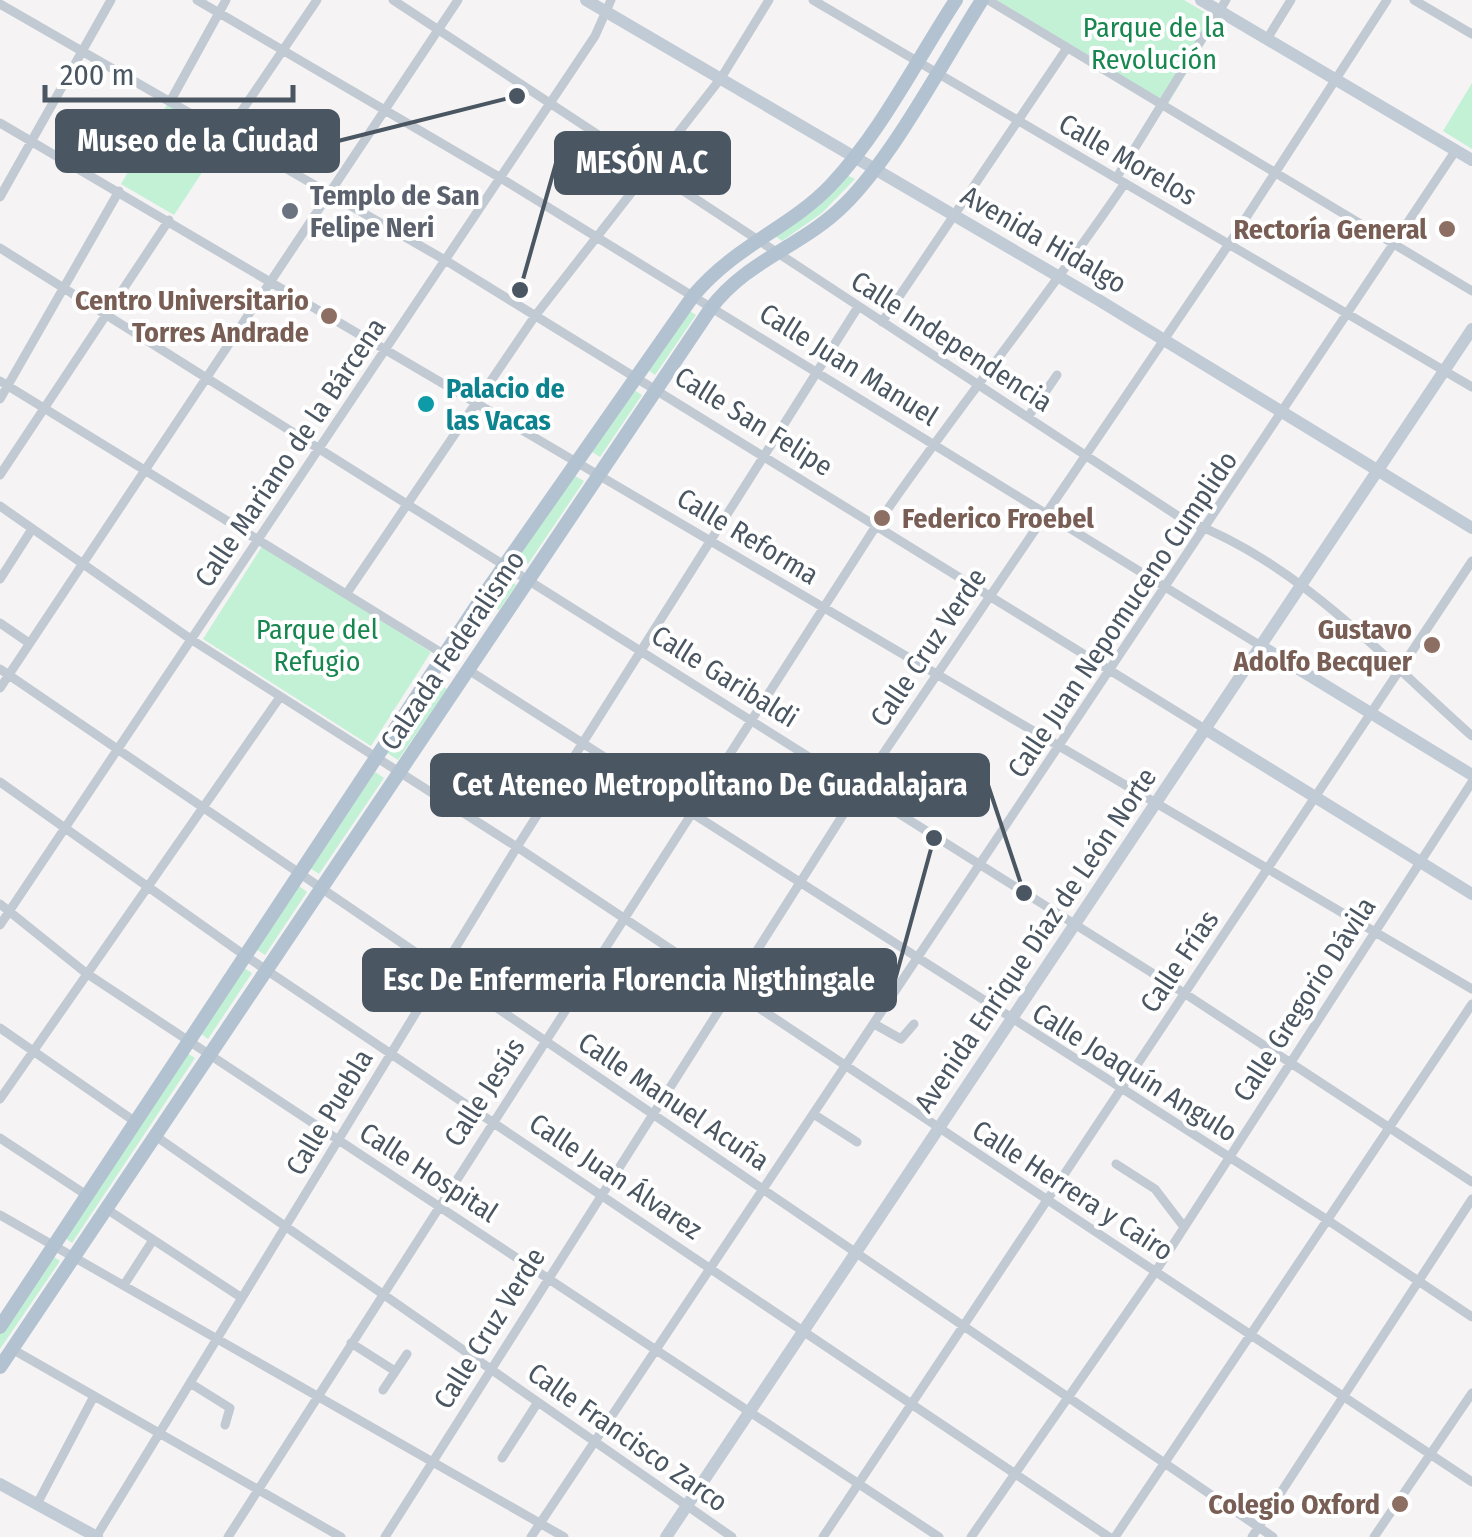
<svg xmlns="http://www.w3.org/2000/svg" width="1472" height="1537" viewBox="0 0 1472 1537" font-family="'Fira Sans Condensed',sans-serif">
  <style>
    .green { fill: #c3f1d5 }
    .lines { fill: none; stroke-linecap: round; stroke-linejoin: round }
    .street { stroke: #c1cad2; stroke-width: 9 }
    .secondary { stroke: #c1cbd6; stroke-width: 12 }
    .primary { stroke: #b3c2d1; stroke-width: 14 }
    .worship-dot { fill: #6b7280; stroke: #fff; stroke-width: 4 }
    .education-dot { fill: #8d6e63; stroke: #fff; stroke-width: 4 }
    .culture-dot { fill: #0f9aa8; stroke: #fff; stroke-width: 4 }
    .labels { text-anchor: middle; stroke-width: 8; stroke-linejoin: round; paint-order: stroke }
    .park-label { font-size: 28px; fill: #17864f; stroke: #fff }
    .street-label { font-size: 28px; fill: #4a5661; stroke: #fff }
    .worship-label { font-size: 28px; font-weight: bold; fill: #5b616d; stroke: #fff; text-anchor: start }
    .education-label { font-size: 28px; font-weight: bold; fill: #785e54; stroke: #fff; text-anchor: end }
    .culture-label { font-size: 28px; font-weight: bold; fill: #0d838f; stroke: #fff; text-anchor: start }
    .leader { fill: none; stroke: #4a5661; stroke-width: 4 }
    .callout-dot { fill: #4a5661; stroke: #fff; stroke-width: 4 }
    .callout { fill: #4a5661; stroke: #4a5661; stroke-width: 4 }
    .callout-label { font-size: 30px; text-anchor: middle; font-weight: bold; fill: #fff }
  </style>
  <rect width="100%" height="100%" fill="#f5f3f3"/>
  <path class="green" d="M 997,0 L 1184,0 L 1218,20 L 1168,104 Z
    M 1472,83 L 1472,149 L 1443,131 Z
    M 168,103 L 226,136 L 174,215 L 121,184 Z
    M 846,175 L 855,179 L 822,213 L 782,241 L 772,234 Z
    M 688,310 L 696,315 L 655,375 L 648,370 Z
    M 634,390 L 642,395 L 600,457 L 592,452 Z
    M 575,476 L 584,481 L 528,564 L 515,556 Z
    M 263,545 L 431,652 L 371,746 L 203,639 Z
    M 504,575 L 516,585 L 499,610 L 484,601 Z
    M 434,681 L 447,689 L 398,760 L 387,753 Z
    M 375,772 L 384,778 L 319,874 L 310,868 Z
    M 299,886 L 307,892 L 265,955 L 256,949 Z
    M 244,968 L 252,973 L 208,1039 L 200,1033 Z
    M 187,1053 L 195,1058 L 72,1243 L 64,1237 Z
    M 51,1255 L 60,1261 L 0,1349 L 0,1332 Z"/>
  <g class="lines">
    <path class="street" d="M 197,0 L 499,177 L 1261,646
      M 393,0 L 1184,520 C 1296,560 1384,658 1472,736
      M 813,0 L 1472,387
      M 988,0 L 1472,291
      M 1414,0 L 1472,34
      M 0,4 L 445,260 L 1205,729
      M 1267,39 L 1291,0
      M 171,100 L 226,0
      M 0,123 L 1472,989
      M 228,131 L 317,0
      M 1117,177 L 1226,0
      M 0,197 L 111,0
      M 0,248 L 1184,993 L 1472,1182
      M 882,322 L 1067,48
      M 0,381 L 445,655
      M 0,399 L 119,191
      M 1028,417 L 1057,375
      M 0,475 L 169,220
      M 0,506 L 192,640 L 517,847 L 1472,1482
      M 0,579 L 32,529
      M 347,593 L 535,316 L 721,78 L 769,0
      M 0,623 L 29,643
      M 0,669 L 1273,1537
      M 470,671 L 1326,1219 L 1472,1317
      M 0,688 L 458,0
      M 0,782 L 247,957 L 1109,1537
      M 0,904 L 86,973 L 939,1537
      M 0,925 L 595,36 L 611,0
      M 876,1025 L 901,1039 L 914,1024
      M 0,1028 L 137,1123
      M 0,1099 L 280,697
      M 815,1115 L 857,1142
      M 154,1135 L 732,1537
      M 0,1138 L 88,1196
      M 1116,1164 L 1155,1189 L 1184,1227
      M 105,1208 L 242,1298
      M 0,1215 L 564,1537
      M 124,1285 L 153,1240
      M 351,1343 L 395,1371
      M 12,1349 L 341,1537
      M 190,1383 L 230,1408 L 225,1425
      M 383,1390 L 407,1354
      M 502,1458 L 538,1402
      M 37,1504 L 94,1396
      M 96,1537 L 517,847 L 858,307
      M 228,1537 L 876,526 C 956,409 1046,300 1125,183
      M 385,1537 L 860,788 L 1229,244 L 1387,0
      M 531,1537 L 1456,150
      M 823,1537 L 1472,561
      M 971,1537 L 1156,1271 L 1472,782
      M 1115,1537 L 1472,1004
      M 1252,1537 L 1472,1199
      M 1374,1537 L 1472,1393"/>
    <path class="secondary" d="M 586,0 L 1097,299 L 1472,528
      M 1201,0 L 1472,160
      M 1261,646 L 1472,775
      M 1205,729 L 1472,894
      M 0,1484 L 97,1537
      M 666,1537 L 1472,329"/>
    <path class="primary" d="M 0,1327 L 481,599 L 693,296 C 737,244 789,229 831,185 C 881,132 916,61 956,0
      M 0,1367 L 711,308 C 747,260 803,246 844,205 C 893,157 944,60 982,0"/>
  </g>
  <circle class="worship-dot" cx="290" cy="211" r="10"/>
  <g class="education-dot">
    <circle cx="1447" cy="229" r="10"/>
    <circle cx="329" cy="316" r="10"/>
    <circle cx="882" cy="518" r="10"/>
    <circle cx="1432" cy="645" r="10"/>
    <circle cx="1400" cy="1504" r="10"/>
  </g>
  <circle class="culture-dot" cx="426" cy="404" r="10"/>
  <g class="labels">
    <g class="park-label">
      <text x="1154" y="37">Parque de la<tspan x="1154" dy="32">Revolución</tspan></text>
      <text x="317" y="639">Parque del<tspan x="317" dy="32">Refugio</tspan></text>
    </g>
    <g class="street-label">
      <text transform="translate(1128 159) rotate(30)" y="10">Calle Morelos</text>
      <text transform="translate(1044 239) rotate(30)" y="10">Avenida Hidalgo</text>
      <text transform="translate(952 341) rotate(33)" y="10">Calle Independencia</text>
      <text transform="translate(849 364) rotate(32)" y="10">Calle Juan Manuel</text>
      <text transform="translate(754 421) rotate(32)" y="10">Calle San Felipe</text>
      <text transform="translate(290 452) rotate(-56)" y="10">Calle Mariano de la Bárcena</text>
      <text transform="translate(748 536) rotate(31)" y="10">Calle Reforma</text>
      <text transform="translate(1122 614) rotate(-56)" y="10">Calle Juan Nepomuceno Cumplido</text>
      <text transform="translate(928 647) rotate(-56)" y="10">Calle Cruz Verde</text>
      <text transform="translate(452 650) rotate(-56)" y="10">Calzada Federalismo</text>
      <text transform="translate(725 676) rotate(32)" y="10">Calle Garibaldi</text>
      <text transform="translate(1035 940) rotate(-56)" y="10">Avenida Enrique Díaz de León Norte</text>
      <text transform="translate(1179 961) rotate(-56)" y="10">Calle Frías</text>
      <text transform="translate(1304 999) rotate(-57)" y="10">Calle Gregorio Dávila</text>
      <text transform="translate(1135 1072) rotate(32)" y="10">Calle Joaquín Angulo</text>
      <text transform="translate(484 1092) rotate(-57)" y="10">Calle Jesús</text>
      <text transform="translate(674 1101) rotate(34)" y="10">Calle Manuel Acuña</text>
      <text transform="translate(329 1112) rotate(-59)" y="10">Calle Puebla</text>
      <text transform="translate(429 1172) rotate(33)" y="10">Calle Hospital</text>
      <text transform="translate(616 1176) rotate(34)" y="10">Calle Juan Álvarez</text>
      <text transform="translate(1073 1190) rotate(33)" y="10">Calle Herrera y Cairo</text>
      <text transform="translate(489 1328) rotate(-58)" y="10">Calle Cruz Verde</text>
      <text transform="translate(628 1437) rotate(35)" y="10">Calle Francisco Zarco</text>
    </g>
    <g class="worship-label">
      <text x="310" y="205">Templo de San<tspan x="310" dy="32">Felipe Neri</tspan></text>
    </g>
    <g class="education-label">
      <text x="1427" y="239">Rectoría General</text>
      <text x="309" y="310">Centro Universitario<tspan x="309" dy="32">Torres Andrade</tspan></text>
      <text x="902" y="528" text-anchor="start">Federico Froebel</text>
      <text x="1412" y="639">Gustavo<tspan x="1412" dy="32">Adolfo Becquer</tspan></text>
      <text x="1380" y="1514">Colegio Oxford</text>
    </g>
    <g class="culture-label">
      <text x="446" y="398">Palacio de<tspan x="446" dy="32">las Vacas</tspan></text>
    </g>
  </g>
  <path class="leader" d="M517 96L338 141M520 290L556 163M1024 893L988 785M934 838L895 980"/>
  <g class="callout-dot">
    <circle cx="517" cy="96" r="10"/>
    <circle cx="520" cy="290" r="10"/>
    <circle cx="1024" cy="893" r="10"/>
    <circle cx="934" cy="838" r="10"/>
  </g>
  <g class="callout">
    <rect x="57" y="111" width="281" height="60" rx="10"/>
    <rect x="556" y="133" width="173" height="60" rx="10"/>
    <rect x="432" y="755" width="556" height="60" rx="10"/>
    <rect x="364" y="950" width="531" height="60" rx="10"/>
  </g>
  <g class="callout-label">
    <text x="198" y="151">Museo de la Ciudad</text>
    <text x="642" y="173">MESÓN A.C</text>
    <text x="710" y="795">Cet Ateneo Metropolitano De Guadalajara</text>
    <text x="629" y="990">Esc De Enfermeria Florencia Nigthingale</text>
  </g>
  <path d="M45 85v15h248v-15" fill="none" stroke="#4a5661" stroke-width="5"/>
  <text x="60" y="85" font-size="30" fill="#4a5661" stroke="#ffffff" stroke-width="8" paint-order="stroke">200 m</text>
</svg>
